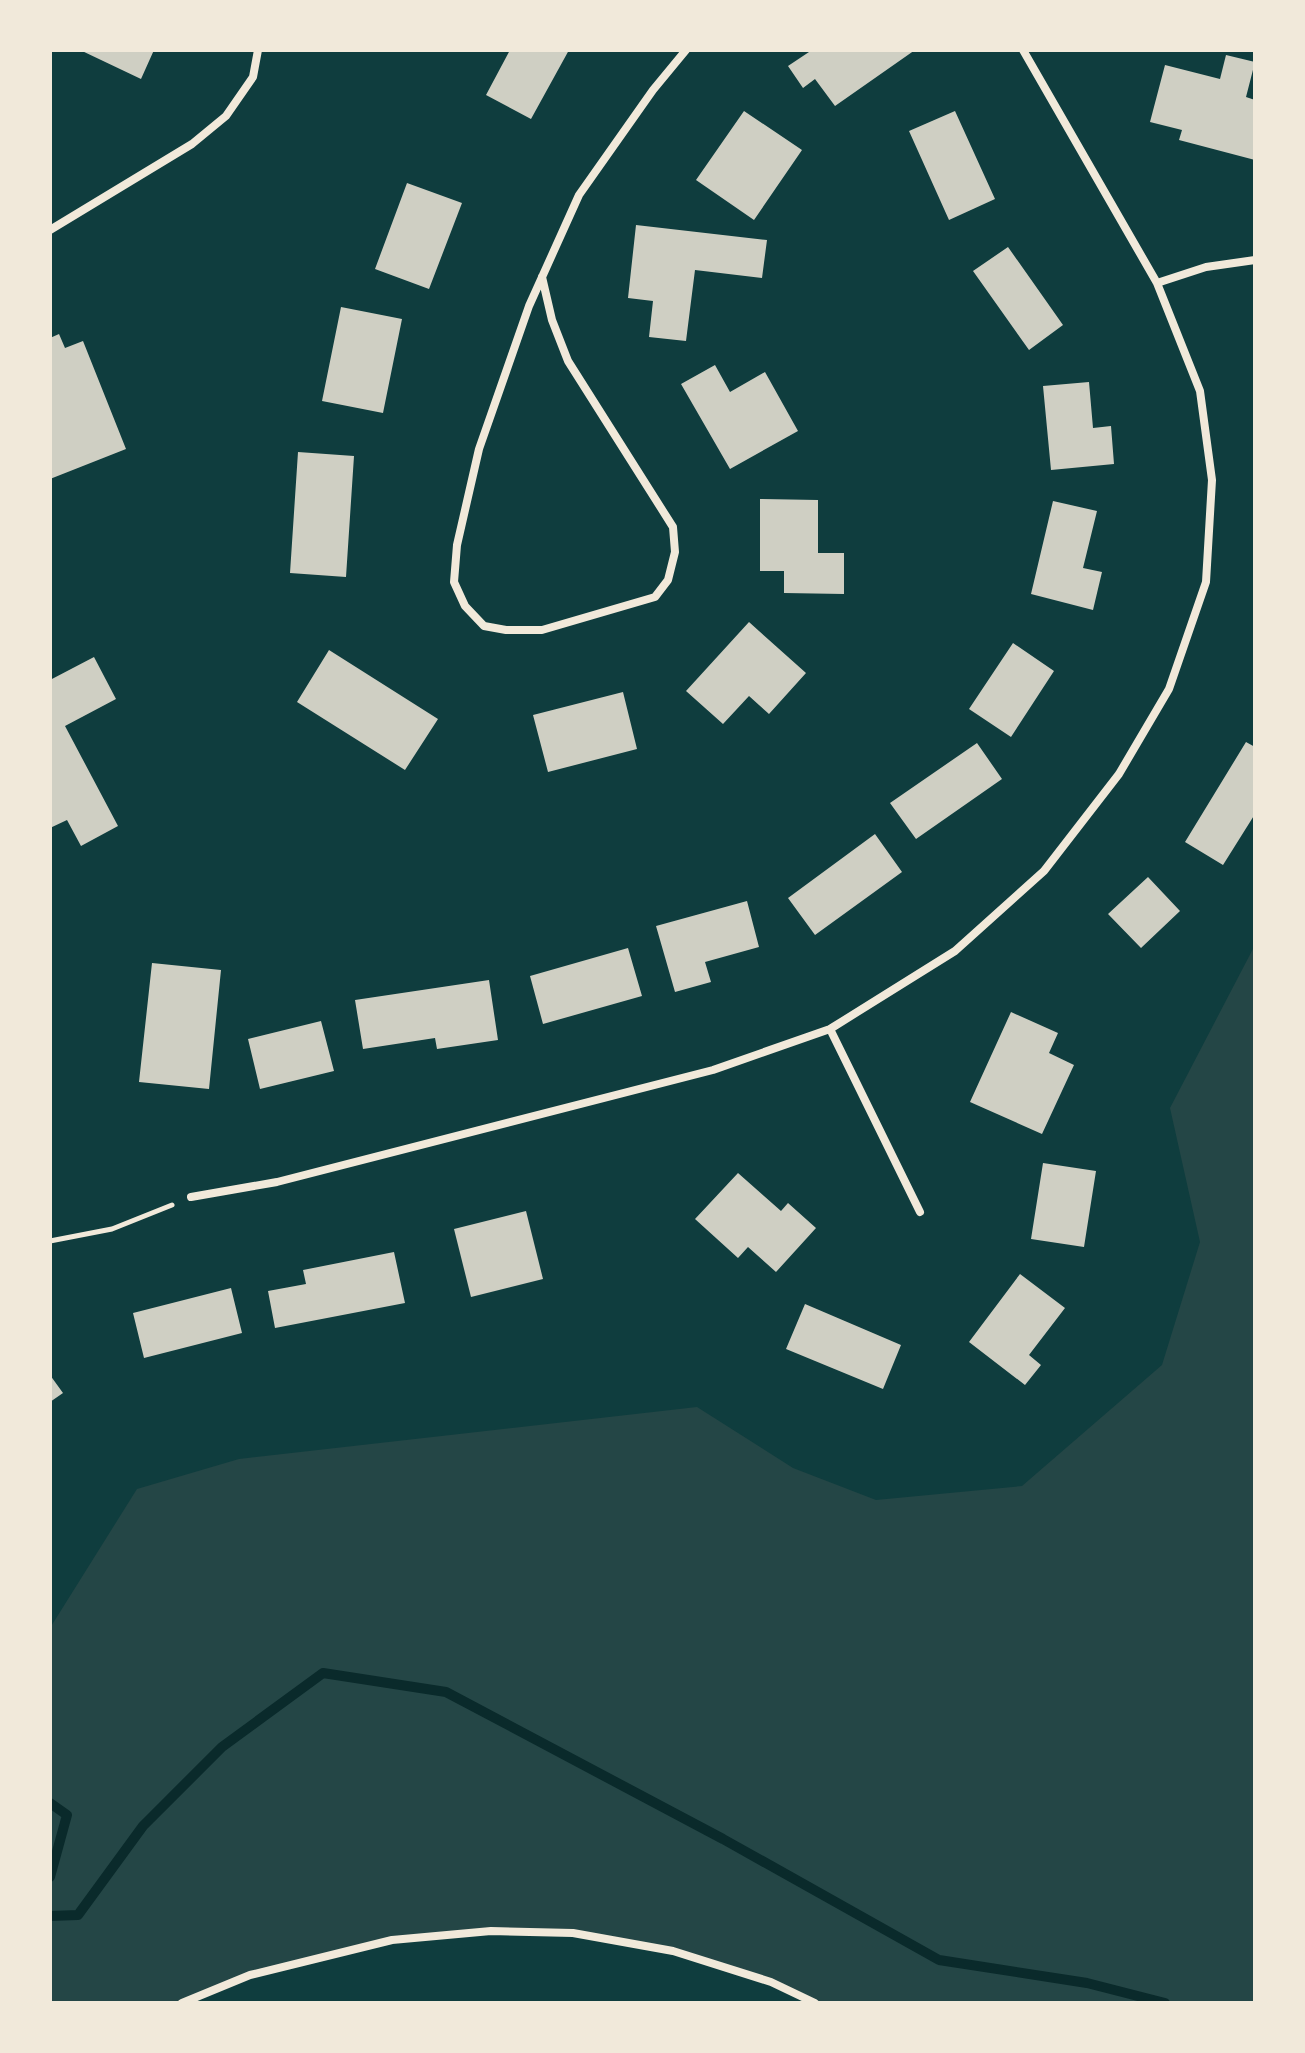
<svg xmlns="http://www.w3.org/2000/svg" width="1305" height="2053" viewBox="0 0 1305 2053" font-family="'Nunito Sans',sans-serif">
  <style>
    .green { fill: #244646 }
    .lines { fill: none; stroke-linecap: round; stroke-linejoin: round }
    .stream { stroke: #0a2a2b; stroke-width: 10 }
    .building { fill: #cfcfc3 }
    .path { stroke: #f1e9da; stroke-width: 5 }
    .minor { stroke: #f1e9da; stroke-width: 8 }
  </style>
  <rect width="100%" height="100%" fill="#0f3d3e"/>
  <path class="green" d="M 1255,945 L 1255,2003 L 815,2003 L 771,1982 L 673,1951 L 573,1933 L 491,1931 L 392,1940 L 250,1975 L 182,2003 L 50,2003 L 50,1628 L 137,1489 L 239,1459 L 697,1407 L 793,1468 L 876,1500 L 1022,1486 L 1162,1365 L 1200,1242 L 1170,1108 Z"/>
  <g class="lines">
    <path class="stream" d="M 50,1803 L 67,1815 L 50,1877
      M 50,1916 L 78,1915 L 143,1826 L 222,1747 L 323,1673 L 446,1692 L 723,1839 L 939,1960 L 1087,1983 L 1165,2003"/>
  </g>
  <path class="building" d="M 80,50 L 154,50 L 141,79 Z
    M 510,50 L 569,50 L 531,119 L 486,95 Z
    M 812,50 L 915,50 L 835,106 L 815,79 L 803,88 L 788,66 Z
    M 1226,55 L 1255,62 L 1246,97 L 1255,100 L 1255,160 L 1179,140 L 1182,130 L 1150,122 L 1165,65 L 1220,79 Z
    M 744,111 L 802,150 L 754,220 L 696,180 Z
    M 955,111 L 995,199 L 949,220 L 909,131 Z
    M 407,183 L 462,203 L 429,289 L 375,269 Z
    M 636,225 L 767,240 L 762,278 L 695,270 L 686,341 L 649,337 L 653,301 L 628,298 Z
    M 1008,247 L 1063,325 L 1029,350 L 973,271 Z
    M 341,307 L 402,319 L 383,413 L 322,401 Z
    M 59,334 L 65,348 L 83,341 L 126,449 L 50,479 L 50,338 Z
    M 715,365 L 730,392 L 765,372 L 798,431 L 730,469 L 681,384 Z
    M 1089,382 L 1093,428 L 1111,426 L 1114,464 L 1051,470 L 1043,386 Z
    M 298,452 L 354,456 L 346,577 L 290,573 Z
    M 760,499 L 818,500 L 818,553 L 844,553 L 844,594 L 784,593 L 784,571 L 760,571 Z
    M 1053,501 L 1097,511 L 1083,568 L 1102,572 L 1093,610 L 1031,594 Z
    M 749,622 L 806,673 L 769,714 L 749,696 L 723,724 L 686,691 Z
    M 1013,643 L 1054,671 L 1011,737 L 969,709 Z
    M 329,650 L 438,719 L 405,770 L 297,702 Z
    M 94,657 L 116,699 L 65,726 L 118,826 L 81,846 L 67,820 L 50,828 L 50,680 Z
    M 623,692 L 637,749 L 548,772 L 533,715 Z
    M 1246,742 L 1255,747 L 1255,814 L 1223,865 L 1185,842 Z
    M 977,743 L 1002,779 L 916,839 L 890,803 Z
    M 875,834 L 902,872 L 815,935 L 788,898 Z
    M 1148,877 L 1180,911 L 1141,948 L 1108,914 Z
    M 747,901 L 759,947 L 705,962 L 711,982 L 675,992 L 656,926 Z
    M 628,948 L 642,996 L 543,1024 L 530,976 Z
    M 152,963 L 221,970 L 209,1089 L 139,1082 Z
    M 489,980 L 498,1040 L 437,1049 L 435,1038 L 363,1049 L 355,1000 Z
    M 1011,1012 L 1058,1033 L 1049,1053 L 1074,1065 L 1042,1134 L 970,1102 Z
    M 321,1021 L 334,1071 L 260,1089 L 248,1039 Z
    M 1043,1163 L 1096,1171 L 1084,1247 L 1031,1239 Z
    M 738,1173 L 781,1211 L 788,1203 L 816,1228 L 776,1272 L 748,1247 L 738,1258 L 695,1219 Z
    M 526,1211 L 543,1279 L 471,1297 L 454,1229 Z
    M 394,1252 L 405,1303 L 275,1328 L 268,1291 L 306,1284 L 303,1270 Z
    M 1020,1274 L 1065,1308 L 1029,1355 L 1041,1365 L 1025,1385 L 969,1342 Z
    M 231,1288 L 242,1333 L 144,1358 L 133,1313 Z
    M 805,1304 L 901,1345 L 883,1389 L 786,1349 Z
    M 50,1375 L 63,1393 L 50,1402 Z"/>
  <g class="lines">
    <path class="path" d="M 50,1241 L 112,1229 L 172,1205"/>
    <path class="minor" d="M 50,230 L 192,144 L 226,116 L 253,77 L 258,50
      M 542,277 L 552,320 L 568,361 L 673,527 L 675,552 L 668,580 L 655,597 L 542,630 L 506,630 L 484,626 L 465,606 L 454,582 L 457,545 L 479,449 L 529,306 L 579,195 L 653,90 L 686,50
      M 1157,283 L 1206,267 L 1255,260
      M 830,1029 L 920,1212
      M 191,1197 L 277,1182 L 713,1070 L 830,1029 L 955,951 L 1044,871 L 1119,774 L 1169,689 L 1206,582 L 1212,480 L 1200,391 L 1157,283 L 1023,50
      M 182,2003 L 250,1975 L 392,1940 L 491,1931 L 573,1933 L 673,1951 L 771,1982 L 815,2003"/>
  </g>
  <rect width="1305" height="2053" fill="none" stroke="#f1e9da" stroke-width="104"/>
</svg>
